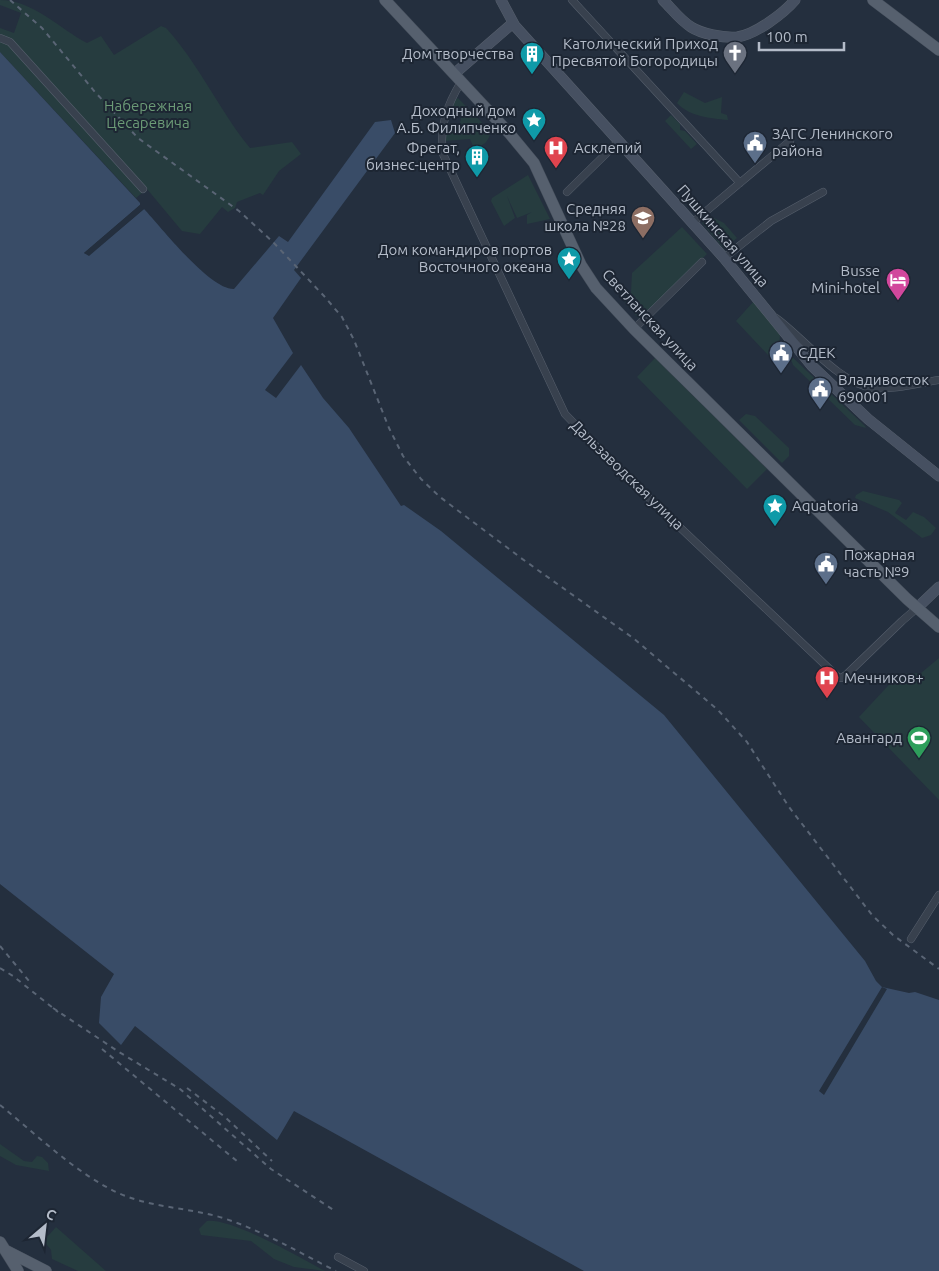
<svg xmlns="http://www.w3.org/2000/svg" width="939" height="1271" viewBox="0 0 939 1271" font-family="Ubuntu,sans-serif">
  <style>
    .green { fill: #263c3f }
    .water { fill: #394c67 }
    .pier { fill: #242f3e }
    .lines { fill: none; stroke-linecap: round; stroke-linejoin: round }
    .street-casing { stroke: #565f6c; stroke-width: 8 }
    .secondary-casing { stroke: #565f6c; stroke-width: 11 }
    .primary-casing { stroke: #414a57; stroke-width: 12 }
    .street { stroke: #38414e; stroke-width: 7 }
    .secondary { stroke: #465061; stroke-width: 10 }
    .primary { stroke: #56606e; stroke-width: 11 }
    .rail { stroke: #5a6575; stroke-width: 2; stroke-dasharray: 5 5; stroke-linecap: butt }
    .labels { text-anchor: middle; stroke-width: 4; stroke-linejoin: round; paint-order: stroke }
    .poi-label { font-size: 15px; fill: #b4bcc9; stroke: #1d2633; text-anchor: end }
    .park-label { font-size: 15px; fill: #6b9a76; stroke: #1d2633 }
    .street-label { font-size: 15px; fill: #b4bcc9; stroke: #1d2633 }
  </style>
  <rect width="100%" height="100%" fill="#242f3e"/>
  <path class="green" d="M 0,0 C 33,0 60,29 87,43 L 101,36 L 114,55 L 161,26 L 166,28 C 199,64 219,110 250,148 L 292,142 L 301,154 L 279,171 L 263,195 L 260,193 L 237,202 L 235,208 L 228,212 L 222,207 L 200,234 L 182,231 L 147,189 L 136,198 L 0,52 L 0,28 L 14,33 L 21,13 L 0,5 Z
    M 684,92 L 705,103 L 722,97 L 721,113 L 727,115 L 728,120 C 710,118 690,117 677,103 Z
    M 458,98 L 491,132 C 487,143 485,146 473,146 L 470,139 L 444,141 L 444,132 L 449,132 L 451,127 L 459,126 L 461,119 L 460,115 L 450,110 L 455,100 Z
    M 671,115 L 680,124 L 680,130 L 685,131 L 697,144 L 691,149 L 665,121 Z
    M 528,175 L 550,219 L 527,224 L 527,215 L 532,212 L 517,218 L 507,196 L 515,218 L 504,226 L 491,201 L 492,198 Z
    M 710,216 L 724,223 L 737,238 L 724,249 L 702,223 Z
    M 682,227 L 707,254 L 639,319 L 623,300 L 631,292 L 632,273 Z
    M 754,301 L 780,335 L 779,348 L 770,357 L 736,321 Z
    M 789,354 L 865,426 L 866,428 L 855,425 L 793,365 Z
    M 655,358 L 767,469 L 747,489 L 637,377 Z
    M 746,414 L 755,416 L 789,448 L 789,456 L 782,463 L 739,420 Z
    M 863,491 L 899,500 L 902,503 L 895,513 L 906,520 L 913,512 L 924,517 L 936,528 L 931,535 L 922,538 L 888,512 L 855,498 L 856,495 Z
    M 939,658 L 939,800 L 859,717 L 899,674 L 921,673 Z
    M 0,1144 L 24,1161 L 32,1162 L 37,1156 L 42,1157 L 48,1163 L 49,1171 L 16,1165 L 0,1156 Z
    M 207,1221 C 232,1218 301,1258 325,1271 L 294,1267 L 274,1259 L 251,1241 L 201,1235 L 199,1229 Z
    M 56,1227 L 106,1271 L 78,1271 L 52,1259 L 51,1250 L 40,1236 L 43,1232 L 48,1236 Z"/>
  <path class="water" d="M 0,52 L 140,203 L 140,205 L 84,253 L 89,255 L 144,209 C 161,227 210,290 234,289 L 279,236 L 288,242 L 375,122 L 391,120 L 395,133 L 294,270 L 301,278 L 273,318 L 293,353 L 265,390 L 276,398 L 301,365 L 323,398 L 349,428 L 401,506 L 404,505 L 441,531 L 664,715 L 865,961 L 876,981 L 882,987 L 909,993 L 915,992 L 939,1000 L 939,1271 L 584,1271 L 294,1111 L 277,1140 L 135,1026 L 121,1045 L 99,1023 L 101,997 L 114,974 L 0,884 Z"/>
  <path class="pier" d="M 140,205 L 142,207 L 88,252 L 142,207 L 144,209 L 89,256 L 84,253 Z
    M 882,987 L 887,989 L 824,1095 L 819,1091 Z"/>
  <g class="lines">
    <defs>
      <path id="street" d="M 572,0 L 740,183
        M 0,38 L 10,42 L 143,189
        M 461,82 C 447,105 439,127 443,154 L 565,414 L 614,465 L 838,677 L 841,678 L 846,675 L 902,621 L 917,608
        M 567,192 L 619,141
        M 692,223 L 790,141
        M 724,258 L 771,221 L 823,192
        M 776,318 C 803,337 839,384 873,388 C 895,390 918,383 939,380
        M 634,329 L 702,262
        M 911,939 L 939,895
        M 338,1257 L 364,1271"/>
      <path id="secondary" d="M 501,0 L 515,26 L 724,258 L 812,366 L 868,419 L 939,476
        M 663,0 C 672,9 680,20 691,27 C 702,34 723,38 737,37 C 755,35 784,13 795,0
        M 454,74 L 513,23
        M 917,608 L 939,587"/>
      <path id="primary" d="M 385,0 L 510,134 L 534,163 L 581,265 L 596,288 L 634,329 L 907,599 L 939,627
        M 873,0 L 939,50
        M 0,1242 L 18,1271
        M 5,1250 L 46,1271"/>
    </defs>
    <use href="#street" class="street-casing"/>
    <use href="#secondary" class="secondary-casing"/>
    <use href="#primary" class="primary-casing"/>
    <use href="#street" class="street"/>
    <use href="#secondary" class="secondary"/>
    <use href="#primary" class="primary"/>
    <path class="rail" d="M 10,0 L 42,28 L 95,92 L 138,138 L 239,211 L 273,242 L 324,296 L 342,317 L 354,340 L 389,428 L 403,456 L 421,479 L 440,497 L 521,558 L 633,638 L 718,710 L 747,742 L 789,807 L 872,915 L 893,935 L 939,969
      M 0,946 L 29,981
      M 0,968 L 13,976 L 58,1012
      M 53,1008 L 119,1052 L 180,1089 L 271,1169 L 335,1211
      M 102,1049 L 238,1162
      M 187,1088 L 225,1117 L 272,1161
      M 0,1105 C 36,1134 73,1171 116,1192 C 150,1208 187,1207 223,1218 C 263,1231 298,1252 336,1271"/>
  </g>
  <defs>
    <symbol id="church-pin" viewBox="-11 -11 22 30"><path d="M0 17L-7.5 6A9.5 9.5 0 1 1 7.5 6Z" fill="#6b7280" stroke="#1d2633"/><path d="M-1.2-6h2.4v3.5h3.3v2.4h-3.3V6h-2.4V-.1h-3.3v-2.4h3.3Z" fill="#fff"/></symbol>
    <symbol id="building-pin" viewBox="-11 -11 22 30"><path d="M0 17L-7.5 6A9.5 9.5 0 1 1 7.5 6Z" fill="#0f9aa8" stroke="#1d2633"/><path d="M-4-6H4V6H1V3H-1V6H-4ZM-2.5-4.3h1.7v1.8h-1.7ZM.8-4.3h1.7v1.8H.8ZM-2.5-1h1.7V.8h-1.7ZM.8-1h1.7V.8H.8Z" fill="#fff"/></symbol>
    <symbol id="sight-pin" viewBox="-11 -11 22 30"><path d="M0 17L-7.5 6A9.5 9.5 0 1 1 7.5 6Z" fill="#0f9aa8" stroke="#1d2633"/><path d="M0-6L1.8-2.2L6-1.7L2.9 1.2L3.7 5.4L0 3.3L-3.7 5.4L-2.9 1.2L-6-1.7L-1.8-2.2Z" fill="#fff"/></symbol>
    <symbol id="civic-pin" viewBox="-11 -11 22 30"><path d="M0 17L-7.5 6A9.5 9.5 0 1 1 7.5 6Z" fill="#5c6f8a" stroke="#1d2633"/><path d="M-.6-6.5H3V-4.5H.6V-3L4-1V1h2V6H-6V1h2V-1L-.6-3ZM-1.2 2.5V6h2.4V2.5Z" fill="#fff"/></symbol>
    <symbol id="hospital-pin" viewBox="-11 -11 22 30"><path d="M0 17L-7.5 6A9.5 9.5 0 1 1 7.5 6Z" fill="#e0444e" stroke="#1d2633"/><path d="M-5-5h3v3.5h4V-5h3V5h-3V1.5h-4V5h-3Z" fill="#fff"/></symbol>
    <symbol id="school-pin" viewBox="-11 -11 22 30"><path d="M0 17L-7.5 6A9.5 9.5 0 1 1 7.5 6Z" fill="#8d6e63" stroke="#1d2633"/><path d="M0-5L7-2L0 1L-7-2ZM-4 1L0 2.5L4 1V4Q0 6-4 4Z" fill="#fff"/></symbol>
    <symbol id="hotel-pin" viewBox="-11 -11 22 30"><path d="M0 17L-7.5 6A9.5 9.5 0 1 1 7.5 6Z" fill="#d1479c" stroke="#1d2633"/><path d="M-6-4.5h1.5V1H6V5H4.5V3h-9V5H-6ZM-4 0a1.8 1.8 0 1 1 3.6 0ZM.5 0V-2.5h3Q6-2.5 6 0Z" fill="#fff"/></symbol>
    <symbol id="stadium-pin" viewBox="-11 -11 22 30"><path d="M0 17L-7.5 6A9.5 9.5 0 1 1 7.5 6Z" fill="#2e9e5b" stroke="#1d2633"/><path d="M0-5a6.5 5 0 1 0 0 10a6.5 5 0 1 0 0-10ZM-3.5-1.8h7v3.6h-7Z" fill="#fff"/></symbol>
  </defs>
  <g fill-rule="evenodd">
    <use href="#church-pin" x="721" y="39" width="28" height="38"/>
    <use href="#building-pin" x="518" y="40" width="28" height="38"/>
    <use href="#sight-pin" x="520" y="106" width="28" height="38"/>
    <use href="#civic-pin" x="741" y="129" width="28" height="38"/>
    <use href="#hospital-pin" x="542" y="134" width="28" height="38"/>
    <use href="#building-pin" x="463" y="143" width="28" height="38"/>
    <use href="#school-pin" x="629" y="204" width="28" height="38"/>
    <use href="#sight-pin" x="555" y="245" width="28" height="38"/>
    <use href="#hotel-pin" x="884" y="266" width="28" height="38"/>
    <use href="#civic-pin" x="767" y="339" width="28" height="38"/>
    <use href="#civic-pin" x="806" y="375" width="28" height="38"/>
    <use href="#sight-pin" x="761" y="492" width="28" height="38"/>
    <use href="#civic-pin" x="812" y="550" width="28" height="38"/>
    <use href="#hospital-pin" x="813" y="664" width="28" height="38"/>
    <use href="#stadium-pin" x="905" y="724" width="28" height="38"/>
  </g>
  <g class="labels">
    <g class="poi-label">
      <text x="718" y="49">Католический Приход<tspan x="718" dy="17">Пресвятой Богородицы</tspan></text>
      <text x="514" y="59">Дом творчества</text>
      <text x="516" y="116">Доходный дом<tspan x="516" dy="17">А.Б. Филипченко</tspan></text>
      <text x="772" y="139" text-anchor="start">ЗАГС Ленинского<tspan x="772" dy="17">района</tspan></text>
      <text x="460" y="153">Фрегат,<tspan x="460" dy="17">бизнес-центр</tspan></text>
      <text x="574" y="153" text-anchor="start">Асклепий</text>
      <text x="626" y="214">Средняя<tspan x="626" dy="17">школа №28</tspan></text>
      <text x="552" y="255">Дом командиров портов<tspan x="552" dy="17">Восточного океана</tspan></text>
      <text x="880" y="276">Busse<tspan x="880" dy="17">Mini-hotel</tspan></text>
      <text x="798" y="358" text-anchor="start">СДЕК</text>
      <text x="838" y="385" text-anchor="start">Владивосток<tspan x="838" dy="17">690001</tspan></text>
      <text x="792" y="511" text-anchor="start">Aquatoria</text>
      <text x="844" y="560" text-anchor="start">Пожарная<tspan x="844" dy="17">часть №9</tspan></text>
      <text x="844" y="683" text-anchor="start">Мечников+</text>
      <text x="902" y="743">Авангард</text>
    </g>
    <g class="park-label">
      <text x="148" y="111">Набережная<tspan x="148" dy="17">Цесаревича</tspan></text>
    </g>
    <g class="street-label">
      <text transform="translate(723 236) rotate(49)" y="5">Пушкинская улица</text>
      <text transform="translate(650 320) rotate(47)" y="5">Светланская улица</text>
      <text transform="translate(627 475) rotate(44)" y="5">Дальзаводская улица</text>
    </g>
  </g>
  <g transform="translate(45 1226) rotate(28)" stroke="#1d2633" stroke-width="4" paint-order="stroke">
  <path d="M0-4L9 19L0 12L-9 19Z" fill="#b4bcc9"/>
  <text y="-8" font-size="14" font-weight="bold" text-anchor="middle" fill="#b4bcc9">С</text>
  </g>
  <path d="M759 42v8h85v-8" fill="none" stroke="#b4bcc9" stroke-width="2.5"/>
  <text x="766" y="42" font-size="15" fill="#b4bcc9" stroke="#1d2633" stroke-width="4" paint-order="stroke">100 m</text>
</svg>
